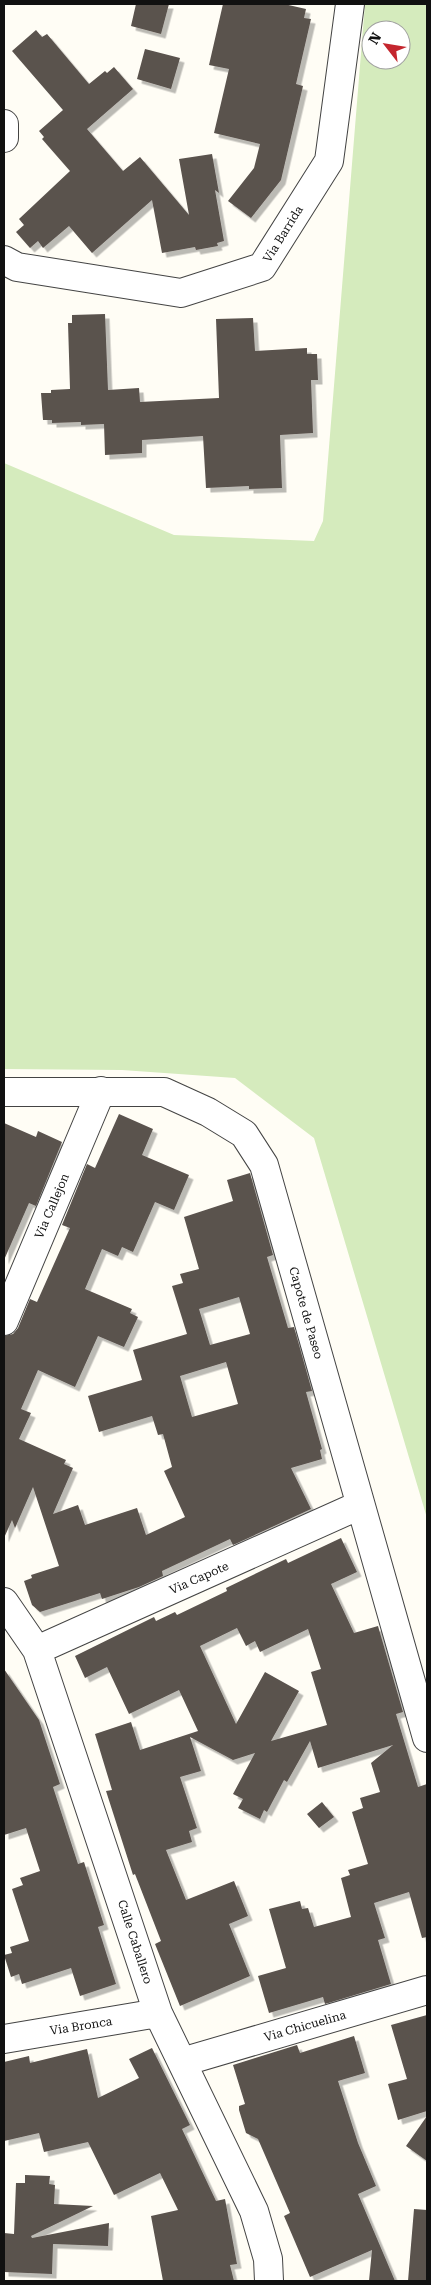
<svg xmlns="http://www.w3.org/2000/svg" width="431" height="2285" viewBox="0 0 431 2285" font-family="'Roboto Serif',serif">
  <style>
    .green { fill: #d5ebbd; fill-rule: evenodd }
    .building { fill: #5a524d; fill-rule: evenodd; filter: url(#shadow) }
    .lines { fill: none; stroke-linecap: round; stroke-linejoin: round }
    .minor-casing { stroke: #444; stroke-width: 30 }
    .minor { stroke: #fff; stroke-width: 28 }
    .labels { text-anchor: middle; stroke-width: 5; stroke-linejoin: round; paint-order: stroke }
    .street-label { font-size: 12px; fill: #111; stroke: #fff }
  </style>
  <defs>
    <filter id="shadow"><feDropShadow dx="4.5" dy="4.5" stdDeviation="0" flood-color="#0004"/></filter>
  </defs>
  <rect width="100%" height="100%" fill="#fffdf5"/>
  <path class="green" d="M 365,4 L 427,4 L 427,1518 L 314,1138 L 235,1078 L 122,1070 L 4,1069 L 4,463 L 174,535 L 314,541 L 323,521 ZM 371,30 L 401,30 L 401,60 L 371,60 Z"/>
  <path class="building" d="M 136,4 L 169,4 L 161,34 L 131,26 Z
    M 223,4 L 284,4 L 306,9 L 304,18 L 311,19 L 296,84 L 303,86 L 281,180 L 251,218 L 228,201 L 254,168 L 260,144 L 214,133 L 229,69 L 209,65 Z
    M 36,30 L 42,37 L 47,34 L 89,84 L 105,71 L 107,73 L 114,67 L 133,89 L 87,129 L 123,171 L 140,157 L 189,215 L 179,159 L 212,154 L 219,193 L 215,190 L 224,241 L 217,243 L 218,246 L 196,250 L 195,247 L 162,253 L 152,200 L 92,253 L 69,226 L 43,248 L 38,241 L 30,248 L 16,232 L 24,225 L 19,219 L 70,171 L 42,139 L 44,137 L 39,131 L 63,110 L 12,51 Z
    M 145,49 L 180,58 L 171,89 L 137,79 Z
    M 105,314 L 108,390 L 139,388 L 140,402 L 219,398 L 216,319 L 253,318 L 255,351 L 307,348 L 307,354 L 317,354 L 318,380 L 311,380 L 313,433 L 280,435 L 282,488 L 249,489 L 249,486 L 206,488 L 203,436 L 142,440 L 142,453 L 105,455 L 104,424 L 81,425 L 81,422 L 52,423 L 52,420 L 43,420 L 41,393 L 51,393 L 51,390 L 70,389 L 68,323 L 72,323 L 72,315 Z
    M 119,1114 L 153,1129 L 142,1155 L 189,1175 L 174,1210 L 155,1202 L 133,1252 L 122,1247 L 118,1256 L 102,1249 L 85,1289 L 132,1309 L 130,1313 L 138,1317 L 124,1347 L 98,1336 L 75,1387 L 38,1370 L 21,1409 L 31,1413 L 19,1439 L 66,1460 L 64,1464 L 73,1468 L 53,1514 L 78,1505 L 85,1525 L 137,1508 L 146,1535 L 185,1517 L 164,1471 L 172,1467 L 163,1434 L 158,1435 L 152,1416 L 99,1432 L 88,1396 L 142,1380 L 133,1350 L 187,1334 L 172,1286 L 183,1283 L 180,1274 L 199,1269 L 184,1217 L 233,1201 L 227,1180 L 250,1173 L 273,1255 L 267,1257 L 288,1328 L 294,1327 L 312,1391 L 306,1392 L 322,1449 L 320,1450 L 322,1459 L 291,1468 L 311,1509 L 233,1545 L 230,1539 L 162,1571 L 163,1576 L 139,1587 L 102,1599 L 100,1593 L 40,1612 L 32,1605 L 24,1581 L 32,1578 L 31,1575 L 59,1566 L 33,1487 L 15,1528 L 12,1520 L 4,1538 L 4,1336 L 13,1334 L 18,1328 L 30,1299 L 37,1302 L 70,1228 L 62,1225 L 87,1164 L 95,1168 ZM 239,1297 L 250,1334 L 210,1345 L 199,1309 ZM 226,1362 L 238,1404 L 192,1417 L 180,1376 Z
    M 4,1123 L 36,1137 L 38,1131 L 62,1142 L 36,1206 L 29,1203 L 4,1260 Z
    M 341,1538 L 357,1572 L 331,1584 L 354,1633 L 378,1626 L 403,1712 L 396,1714 L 418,1787 L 427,1784 L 427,1937 L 422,1938 L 409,1892 L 374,1903 L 385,1938 L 378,1940 L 391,1984 L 325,2004 L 323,1997 L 269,2013 L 258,1976 L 286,1968 L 269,1909 L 300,1901 L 302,1909 L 308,1908 L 314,1927 L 351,1917 L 341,1878 L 350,1875 L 348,1870 L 368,1864 L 352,1812 L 363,1808 L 360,1798 L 380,1792 L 371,1763 L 393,1745 L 318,1768 L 310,1741 L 287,1782 L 284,1780 L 267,1812 L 264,1810 L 260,1819 L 238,1808 L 243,1799 L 233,1794 L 255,1753 L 233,1760 L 190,1737 L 201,1771 L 180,1777 L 197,1828 L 189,1831 L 192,1842 L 166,1850 L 186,1900 L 234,1881 L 248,1916 L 229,1924 L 250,1976 L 180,2006 L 155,1944 L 161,1941 L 135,1874 L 133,1875 L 106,1791 L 112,1790 L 95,1734 L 131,1722 L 140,1750 L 198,1731 L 179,1690 L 129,1714 L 107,1667 L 85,1678 L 75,1656 L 154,1617 L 156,1621 L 175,1612 L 177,1615 L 227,1591 L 226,1588 L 286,1559 L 288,1563 ZM 237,1628 L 246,1646 L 255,1641 L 260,1652 L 308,1629 L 321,1669 L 311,1672 L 327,1725 L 271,1741 L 299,1691 L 265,1672 L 236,1724 L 200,1646 Z
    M 4,1669 L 39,1720 L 60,1784 L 53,1787 L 78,1864 L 84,1862 L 104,1925 L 98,1927 L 116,1984 L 80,1996 L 71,1968 L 22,1984 L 19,1974 L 11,1977 L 4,1955 L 12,1953 L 10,1947 L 29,1941 L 12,1889 L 23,1885 L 20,1878 L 40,1871 L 26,1828 L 4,1835 Z
    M 322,1802 L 334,1817 L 319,1828 L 307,1814 Z
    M 427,2015 L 427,2111 L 398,2120 L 388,2084 L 407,2079 L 391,2025 Z
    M 354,2036 L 365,2073 L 338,2081 L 358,2143 L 376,2186 L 358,2194 L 395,2281 L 369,2281 L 372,2250 L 310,2277 L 284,2216 L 290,2213 L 258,2139 L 246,2133 L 239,2110 L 239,2106 L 245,2104 L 233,2065 L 297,2045 L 300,2053 Z
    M 152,2048 L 190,2125 L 182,2129 L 216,2201 L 225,2199 L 237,2264 L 230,2265 L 234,2281 L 163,2281 L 151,2216 L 178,2210 L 160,2173 L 114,2195 L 88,2142 L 44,2152 L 39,2133 L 4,2141 L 4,2062 L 29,2056 L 30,2063 L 87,2049 L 98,2098 L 139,2078 L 129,2059 Z
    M 427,2116 L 427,2161 L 406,2146 Z
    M 25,2175 L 50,2176 L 49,2184 L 55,2185 L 54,2204 L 93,2206 L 31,2236 L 32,2238 L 109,2223 L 108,2246 L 53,2244 L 52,2274 L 4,2272 L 4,2233 L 14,2234 L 16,2183 L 25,2183 Z
    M 414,2209 L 427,2210 L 427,2281 L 408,2281 Z"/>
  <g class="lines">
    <defs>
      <path id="minor" d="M 4,124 L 4,138
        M 4,260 L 17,267 L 181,293 L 262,267 L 329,161 L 350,4
        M 4,1092 L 164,1092 L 208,1112 L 244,1134 L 264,1165 L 427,1738
        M 4,1321 L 101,1091
        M 4,1602 L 37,1650 L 158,2013 L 254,2211 L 268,2259 L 269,2281
        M 37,1650 L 360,1505
        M 4,2039 L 158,2013
        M 182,2062 L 427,1990"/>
    </defs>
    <use href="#minor" class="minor-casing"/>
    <use href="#minor" class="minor"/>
  </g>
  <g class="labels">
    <g class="street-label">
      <text transform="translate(283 234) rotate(-58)" y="4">Via Barrida</text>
      <text transform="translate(52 1206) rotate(-67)" y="4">Via Callejon</text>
      <text transform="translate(306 1313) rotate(74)" y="4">Capote de Paseo</text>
      <text transform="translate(199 1578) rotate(-24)" y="4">Via Capote</text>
      <text transform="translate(135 1942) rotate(72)" y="4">Calle Caballero</text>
      <text transform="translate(81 2026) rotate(-9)" y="4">Via Bronca</text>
      <text transform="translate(305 2026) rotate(-16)" y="4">Via Chicuelina</text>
    </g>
  </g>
  <rect width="431" height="2285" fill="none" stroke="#111111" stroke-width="10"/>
  <g transform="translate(386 45) rotate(301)"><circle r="24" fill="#ffffff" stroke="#a0a0a0"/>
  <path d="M0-4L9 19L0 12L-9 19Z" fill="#c4262e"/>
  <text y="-8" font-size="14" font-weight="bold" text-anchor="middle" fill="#111111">N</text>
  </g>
</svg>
